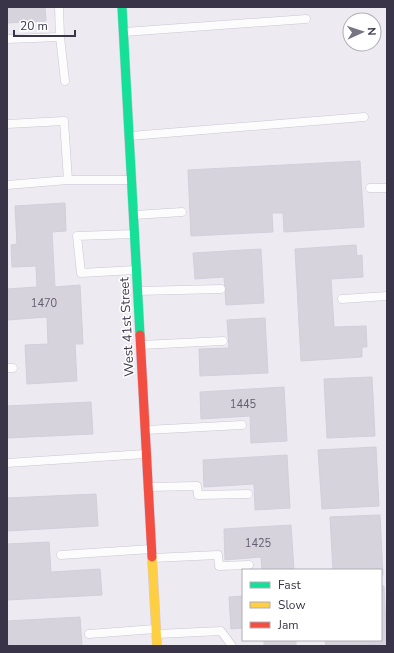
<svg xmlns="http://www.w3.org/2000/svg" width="394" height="653" viewBox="0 0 394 653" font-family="'Nunito Sans',sans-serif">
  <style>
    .building { fill: #d7d3dd; stroke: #d3cfda }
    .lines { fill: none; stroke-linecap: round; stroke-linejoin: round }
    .lane-casing { stroke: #c9c6d0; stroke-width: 9 }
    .fast-casing { stroke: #d3cbde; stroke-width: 10 }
    .slow-casing { stroke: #d3cbde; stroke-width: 10 }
    .jam-casing { stroke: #d3cbde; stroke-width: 10 }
    .lane { stroke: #fcfcfd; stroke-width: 8 }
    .fast { stroke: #16e098; stroke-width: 9 }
    .slow { stroke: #ffcf43; stroke-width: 9 }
    .jam { stroke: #f24e42; stroke-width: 9 }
    .labels { text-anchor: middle; stroke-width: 3; stroke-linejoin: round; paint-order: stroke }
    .number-label { font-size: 11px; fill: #625c6e }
    .street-label { font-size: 13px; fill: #3a3448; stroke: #fff }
  </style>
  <rect width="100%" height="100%" fill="#edeaf2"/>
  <path class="building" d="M 7,7 L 45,7 L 46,21 L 7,23 Z
    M 360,161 L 364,227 L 284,232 L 283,213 L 272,213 L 273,232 L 191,236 L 188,170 Z
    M 65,203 L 66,231 L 52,232 L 55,287 L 80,285 L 83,344 L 75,344 L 77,381 L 27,384 L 25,345 L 48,344 L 47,317 L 7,320 L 7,289 L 37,287 L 36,266 L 12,267 L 11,245 L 17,244 L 15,206 Z
    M 356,245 L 357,256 L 362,255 L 363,277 L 331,279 L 334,327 L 366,326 L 367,347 L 362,347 L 362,357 L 301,361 L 295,249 Z
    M 261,249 L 264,303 L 226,305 L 224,277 L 195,279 L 193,253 Z
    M 265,318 L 268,373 L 200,376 L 199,349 L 229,348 L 227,320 Z
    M 372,377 L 375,436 L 327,438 L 324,379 Z
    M 284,387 L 287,441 L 251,443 L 250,416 L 201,419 L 200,392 Z
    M 91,402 L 93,434 L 7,438 L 7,406 Z
    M 376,447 L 379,506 L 322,509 L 318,450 Z
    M 287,455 L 290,508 L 255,510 L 254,484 L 204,487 L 203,460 Z
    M 96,494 L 98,526 L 7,531 L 7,498 Z
    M 380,515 L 383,575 L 381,576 L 381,570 L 333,570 L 330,517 Z
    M 291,525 L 294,570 L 262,570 L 261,557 L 225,560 L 224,529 Z
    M 49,542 L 51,572 L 100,569 L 102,595 L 7,600 L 7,544 Z
    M 381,586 L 384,586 L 387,644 L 326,646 L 325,640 L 381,640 Z
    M 243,596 L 243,628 L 231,629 L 229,597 Z
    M 80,617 L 82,646 L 8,646 L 7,621 Z
    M 264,640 L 296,640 L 296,646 L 264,646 Z"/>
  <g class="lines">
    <defs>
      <path id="lane" d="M 124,32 L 306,19
        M 60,37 L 65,81
        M 7,39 L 60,37 L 59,7
        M 7,124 L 64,121 L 68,180
        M 130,136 L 364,117
        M 7,185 L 68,180 L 131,180
        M 370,188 L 387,188
        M 134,215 L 182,212
        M 134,234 L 77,236 L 81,273 L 135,270
        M 138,291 L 221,289
        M 342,299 L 387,296
        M 141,345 L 223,341
        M 7,368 L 13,368
        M 146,430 L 242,425
        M 7,463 L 145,454
        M 149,487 L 197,486 L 198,495 L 248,494
        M 61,555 L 151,549
        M 153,558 L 218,555 L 219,566 L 249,565
        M 89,634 L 155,629
        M 157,634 L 221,631 L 232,646"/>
      <path id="fast" d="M 122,7 L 140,335"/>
      <path id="slow" d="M 152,557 L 157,646"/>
      <path id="jam" d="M 140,335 L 152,557"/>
    </defs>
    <use href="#lane" class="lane-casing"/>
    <use href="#fast" class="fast-casing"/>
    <use href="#slow" class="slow-casing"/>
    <use href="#jam" class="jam-casing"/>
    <use href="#lane" class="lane"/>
    <use href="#fast" class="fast"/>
    <use href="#slow" class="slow"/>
    <use href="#jam" class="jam"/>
  </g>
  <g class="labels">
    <g class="number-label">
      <text x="44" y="307">1470</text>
      <text x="243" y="408">1445</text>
      <text x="258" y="547">1425</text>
    </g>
    <g class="street-label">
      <text transform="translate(126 327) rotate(-93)" y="5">West 41st Street</text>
    </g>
  </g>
  <rect width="394" height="653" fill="none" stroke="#3a3448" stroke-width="16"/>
  <rect x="242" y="569" width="140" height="72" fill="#ffffff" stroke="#b0aeb6"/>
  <rect x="250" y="582" width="20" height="6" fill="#16e098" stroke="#b0aeb6"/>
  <text x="278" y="589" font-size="12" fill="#3a3448">Fast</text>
  <rect x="250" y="602" width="20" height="6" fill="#ffcf43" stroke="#b0aeb6"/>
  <text x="278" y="609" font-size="12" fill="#3a3448">Slow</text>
  <rect x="250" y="622" width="20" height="6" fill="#f24e42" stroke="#b0aeb6"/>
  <text x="278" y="629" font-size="12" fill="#3a3448">Jam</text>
  <g transform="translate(362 32) rotate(87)"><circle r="19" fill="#ffffff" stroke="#b0aeb6"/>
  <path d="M0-3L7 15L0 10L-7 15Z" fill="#797484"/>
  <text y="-6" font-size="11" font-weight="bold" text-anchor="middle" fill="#3a3448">N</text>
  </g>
  <path d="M14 30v6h61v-6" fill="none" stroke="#3a3448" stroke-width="2"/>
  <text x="20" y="30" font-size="12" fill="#3a3448" stroke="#ffffff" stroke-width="3" paint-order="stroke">20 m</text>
</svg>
